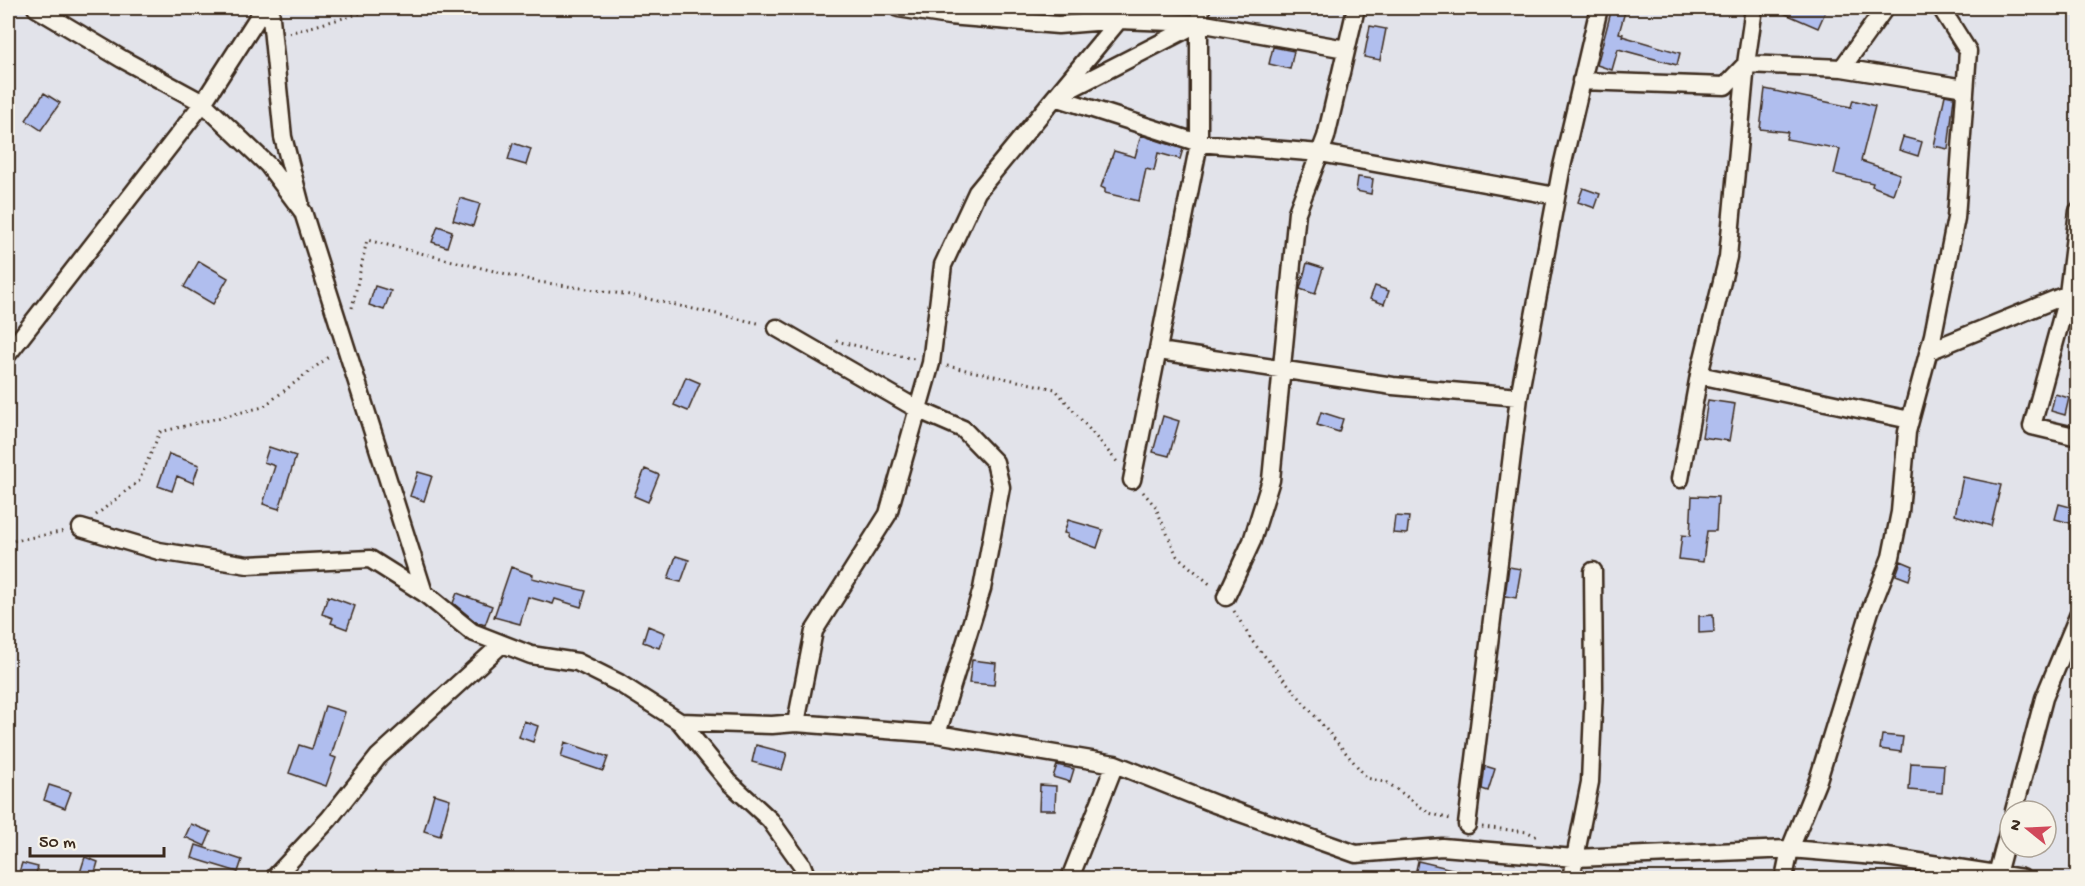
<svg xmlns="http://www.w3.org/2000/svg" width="2085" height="886" viewBox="0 0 2085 886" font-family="'Gochi Hand',sans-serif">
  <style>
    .building { fill: #b0beee; stroke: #3b2a1e; stroke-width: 1.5 }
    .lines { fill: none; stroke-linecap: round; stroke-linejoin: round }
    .minor-casing { stroke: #3b2a1e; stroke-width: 21 }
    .path { stroke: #3b2a1e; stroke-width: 3; stroke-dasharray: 1.5 4.5; stroke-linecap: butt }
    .minor { stroke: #f7f3e8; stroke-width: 16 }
  </style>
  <rect width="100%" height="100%" fill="#e2e3ea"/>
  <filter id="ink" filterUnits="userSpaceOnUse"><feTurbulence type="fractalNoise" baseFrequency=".0167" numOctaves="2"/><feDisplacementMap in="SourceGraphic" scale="12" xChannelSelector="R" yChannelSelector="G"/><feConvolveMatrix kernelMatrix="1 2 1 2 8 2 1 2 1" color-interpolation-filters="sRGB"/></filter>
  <g filter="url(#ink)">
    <path class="building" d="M 1612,8 L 1626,8 L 1619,33 L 1623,34 L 1622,36 L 1680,53 L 1677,65 L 1618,49 L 1612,70 L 1597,65 Z
      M 1772,8 L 1827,8 L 1818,28 Z
      M 1370,26 L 1386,29 L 1380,60 L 1364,57 Z
      M 1273,47 L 1294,51 L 1290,69 L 1269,64 Z
      M 1765,89 L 1851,107 L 1853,100 L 1875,106 L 1861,161 L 1900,174 L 1893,194 L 1872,186 L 1873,183 L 1834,174 L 1840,149 L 1786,139 L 1788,132 L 1760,129 Z
      M 44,93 L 60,103 L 41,130 L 26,120 Z
      M 1945,95 L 1954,97 L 1948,149 L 1934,146 Z
      M 1141,135 L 1183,149 L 1180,159 L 1158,153 L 1154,171 L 1146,169 L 1139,201 L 1105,193 L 1105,189 L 1101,187 L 1114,151 L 1135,157 Z
      M 1903,137 L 1922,142 L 1918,156 L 1899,150 Z
      M 513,143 L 531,149 L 526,165 L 508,160 Z
      M 1358,177 L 1373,179 L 1371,194 L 1356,191 Z
      M 1583,188 L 1600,194 L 1595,208 L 1578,202 Z
      M 460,198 L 480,204 L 473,226 L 453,220 Z
      M 438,226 L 452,231 L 447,247 L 432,242 Z
      M 199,261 L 228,278 L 213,304 L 184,287 Z
      M 1307,263 L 1323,268 L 1315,294 L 1300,289 Z
      M 375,286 L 391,291 L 384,310 L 369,305 Z
      M 1375,286 L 1389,291 L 1384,304 L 1370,299 Z
      M 686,377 L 700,383 L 688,411 L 674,405 Z
      M 2055,394 L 2069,398 L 2065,415 L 2051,411 Z
      M 1708,400 L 1735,404 L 1729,441 L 1702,437 Z
      M 1321,412 L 1343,419 L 1339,432 L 1317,425 Z
      M 1163,416 L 1179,421 L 1169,456 L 1153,452 Z
      M 269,447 L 296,456 L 279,509 L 263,504 L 275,466 L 264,462 Z
      M 169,454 L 199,465 L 193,483 L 177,476 L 172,491 L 158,486 Z
      M 645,469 L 659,475 L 648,502 L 634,496 Z
      M 418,472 L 432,476 L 424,501 L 410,496 Z
      M 1963,477 L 2001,485 L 1991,526 L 1955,515 Z
      M 1692,496 L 1718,497 L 1716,531 L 1707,531 L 1703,562 L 1679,559 L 1682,535 L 1690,536 Z
      M 2059,504 L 2078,509 L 2078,525 L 2055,519 Z
      M 1395,516 L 1409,517 L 1407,534 L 1393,533 Z
      M 1068,520 L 1103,530 L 1097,548 L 1067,537 L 1068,534 L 1064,533 Z
      M 676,556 L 689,560 L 681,582 L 668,579 Z
      M 1901,561 L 1913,566 L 1909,580 L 1896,575 Z
      M 511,567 L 533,575 L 532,578 L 586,591 L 581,607 L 555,599 L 553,604 L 528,597 L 520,624 L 494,617 Z
      M 1509,567 L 1521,569 L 1516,598 L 1505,596 Z
      M 457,593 L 492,606 L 485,625 L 476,622 L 453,603 Z
      M 328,596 L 355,606 L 347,629 L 331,623 L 333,618 L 322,614 Z
      M 1713,615 L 1714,632 L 1699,633 L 1699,616 Z
      M 648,626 L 665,633 L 659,648 L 643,642 Z
      M 972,660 L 996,663 L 994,685 L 969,683 Z
      M 325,706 L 345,712 L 331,756 L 336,758 L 326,786 L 289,773 L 299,745 L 312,749 Z
      M 524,721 L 538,726 L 533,742 L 519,737 Z
      M 1882,735 L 1903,737 L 1901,752 L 1880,749 Z
      M 565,742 L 608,757 L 603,771 L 561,757 Z
      M 756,745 L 787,753 L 782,770 L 752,762 Z
      M 1911,763 L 1944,765 L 1942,793 L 1909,790 Z
      M 1057,765 L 1074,769 L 1070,782 L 1053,777 Z
      M 1485,766 L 1495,769 L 1488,791 L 1482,789 Z
      M 49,785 L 71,792 L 65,808 L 44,800 Z
      M 1040,785 L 1056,786 L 1055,810 L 1039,810 Z
      M 434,794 L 450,799 L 440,836 L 424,831 Z
      M 191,824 L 211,832 L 205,846 L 185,837 Z
      M 196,845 L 242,860 L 238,872 L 192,858 Z
      M 85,857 L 98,862 L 93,879 L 78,879 Z
      M 1418,861 L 1469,873 L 1468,879 L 1414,879 Z
      M 22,863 L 38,867 L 34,879 L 17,879 Z"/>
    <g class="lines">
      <defs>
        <path id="minor" d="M 36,8 L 122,59 L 203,103 L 268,165 L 303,212 L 424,593 L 472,632 L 531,655 L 577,662 L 619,683 L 680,722 L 729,782 L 770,820 L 802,865 L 807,878
          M 270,8 L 283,137 L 300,202
          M 898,8 L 949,16 L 1058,25 L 1119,20 L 1199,23 L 1346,49
          M 1120,8 L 1119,20 L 1055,97 L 1199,143 L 1320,153 L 1556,196
          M 1842,68 L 1885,8
          M 1581,81 L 1725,86 L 1746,64 L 1842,68 L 1965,88
          M 2078,211 L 2068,294 L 2032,426 L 2078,437
          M 777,328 L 919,410 L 963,429 L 995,462 L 1001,487 L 982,589 L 937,734 L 1115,764 L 1215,804 L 1356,854 L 1442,847 L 1575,858 L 1590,782 L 1594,687 L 1593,571
          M 1159,351 L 1393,386 L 1519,397
          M 1929,351 L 2068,294 L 2075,295
          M 8,354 L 203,103 L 264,8
          M 1699,375 L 1910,420
          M 1680,479 L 1699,375 L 1728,257 L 1746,64 L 1754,8
          M 1132,480 L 1199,143 L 1199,23
          M 81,528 L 159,551 L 248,565 L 370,559 L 424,593
          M 1226,597 L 1252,541 L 1271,480 L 1297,212 L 1326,137 L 1356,8
          M 680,722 L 772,725 L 796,723 L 937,734
          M 796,723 L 814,631 L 888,514 L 931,363 L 943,265 L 977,192 L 1055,97 L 1199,23 L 1201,8
          M 2014,811 L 2044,698 L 2078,616
          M 1467,825 L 1519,397 L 1561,171 L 1599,8
          M 274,878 L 329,819 L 378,757 L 502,644
          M 1070,878 L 1115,764
          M 1571,878 L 1575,858 L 1790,849 L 1887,857 L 2022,878
          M 1784,878 L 1790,849 L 1818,780 L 1870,611 L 1891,557 L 1900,512 L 1907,432 L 1933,335 L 1956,218 L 1968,51 L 1941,8
          M 1996,878 L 2010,825"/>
      </defs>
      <use href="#minor" class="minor-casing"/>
      <path class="path" d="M 289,33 L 376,9 L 390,8
        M 352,308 L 367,240 L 539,282 L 630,295 L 762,324
        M 836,341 L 914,359
        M 947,366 L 1055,389 L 1119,464
        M 1143,492 L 1155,506 L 1177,556 L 1212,586
        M 96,515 L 139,481 L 160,432 L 263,407 L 331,355
        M 8,542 L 65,531
        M 1234,611 L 1252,641 L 1367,778 L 1388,783 L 1429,813 L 1450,819
        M 1482,827 L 1528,832 L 1537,837"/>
      <use href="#minor" class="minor"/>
    </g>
  </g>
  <rect width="2085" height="886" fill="none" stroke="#f7f3e8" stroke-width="30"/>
  <rect x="15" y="15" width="2055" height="856" fill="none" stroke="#3b2a1e" stroke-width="2" filter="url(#ink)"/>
  <g transform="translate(2028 829) rotate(288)"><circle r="28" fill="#f7f3e8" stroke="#aca397" stroke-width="1.5"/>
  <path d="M0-4.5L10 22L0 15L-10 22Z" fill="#d1495b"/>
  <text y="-9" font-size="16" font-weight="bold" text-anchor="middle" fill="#3b2a1e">N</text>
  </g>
  <path d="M30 847v9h134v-9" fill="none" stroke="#3b2a1e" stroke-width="3"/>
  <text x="39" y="847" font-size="18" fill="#3b2a1e" stroke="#f7f3e8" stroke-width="4.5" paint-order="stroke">50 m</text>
</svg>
